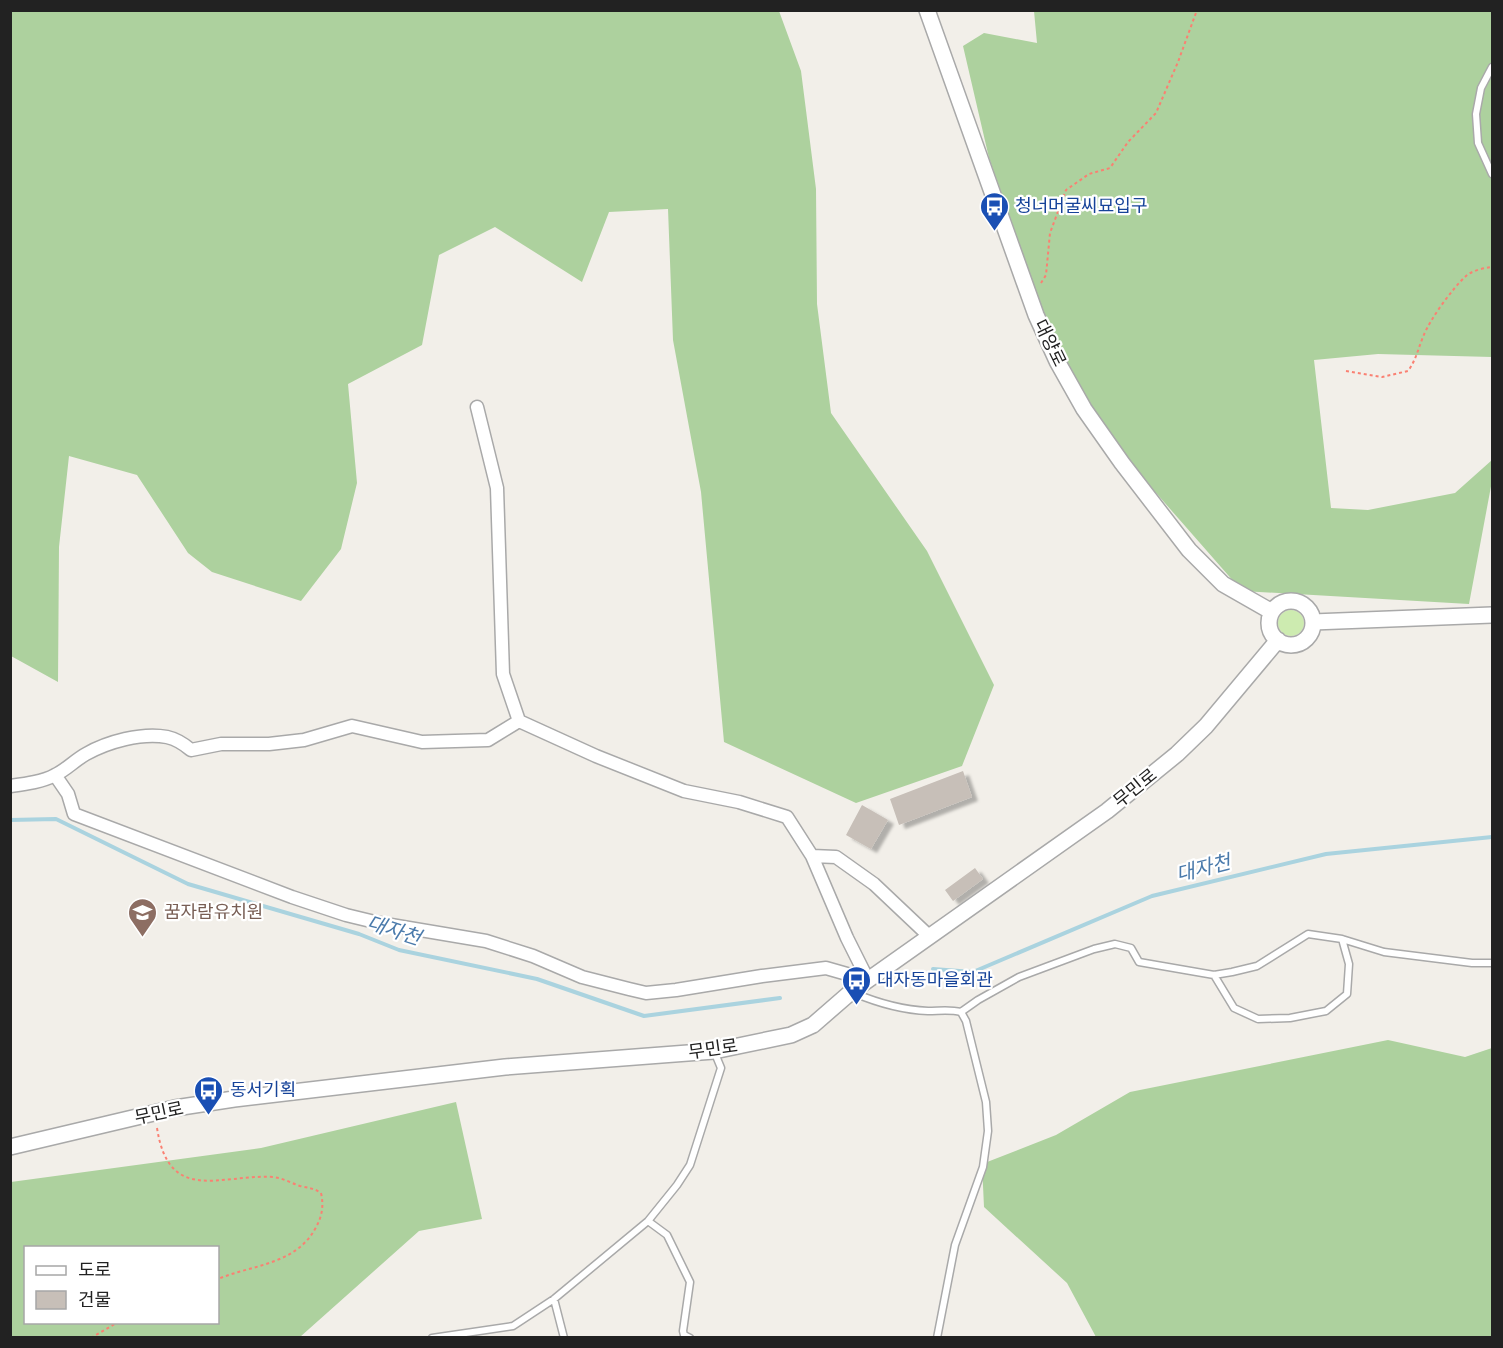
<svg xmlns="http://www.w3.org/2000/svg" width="1503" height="1348" viewBox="0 0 1503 1348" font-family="'Open Sans','Noto Sans KR',sans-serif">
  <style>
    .grass { fill: #cdebb0 }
    .forest { fill: #add19e; fill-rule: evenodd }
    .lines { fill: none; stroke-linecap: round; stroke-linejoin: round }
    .stream { stroke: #aad3df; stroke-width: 4 }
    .building { fill: #c7bfb8; filter: url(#shadow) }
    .service-casing { stroke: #a9a9a9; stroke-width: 9 }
    .minor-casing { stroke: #a9a9a9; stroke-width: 15 }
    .tertiary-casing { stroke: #a9a9a9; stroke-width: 18 }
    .path { stroke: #fa8072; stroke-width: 2; stroke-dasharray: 3 3; stroke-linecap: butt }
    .service { stroke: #fff; stroke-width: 6 }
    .minor { stroke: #fff; stroke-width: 12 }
    .tertiary { stroke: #fff; stroke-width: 15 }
    .labels { text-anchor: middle; stroke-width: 4.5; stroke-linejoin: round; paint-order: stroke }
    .transit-label { font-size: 18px; fill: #164399; stroke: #fff; text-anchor: start }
    .street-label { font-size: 18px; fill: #222; stroke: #fff }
    .education-label { font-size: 18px; fill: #785e54; stroke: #fff; text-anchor: start }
    .water-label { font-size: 20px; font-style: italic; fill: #4a7aab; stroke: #fff }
  </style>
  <defs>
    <filter id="shadow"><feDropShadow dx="6" dy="4" stdDeviation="1.5" flood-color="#0004"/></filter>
  </defs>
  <rect width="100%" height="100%" fill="#f2efe9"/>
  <path class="grass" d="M1278 623a13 13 0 1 1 26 0a13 13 0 1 1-26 0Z"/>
  <path class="forest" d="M 10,11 L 779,11 L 801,71 L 816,189 L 817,304 L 831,413 L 927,551 L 994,685 L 962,766 L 856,803 L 724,742 L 701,492 L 673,340 L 668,209 L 609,212 L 582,282 L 495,227 L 439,255 L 422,345 L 348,384 L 357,483 L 341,549 L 301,601 L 212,572 L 188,553 L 137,475 L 69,456 L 59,547 L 58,682 L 11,656 Z
    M 1034,11 L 1492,11 L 1492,357 L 1378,354 L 1314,360 L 1331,508 L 1368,510 L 1455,493 L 1492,460 L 1492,481 L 1469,604 L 1242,591 L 1157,494 L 1078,411 L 989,158 L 963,46 L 984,33 L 1037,43 Z
    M 1388,1040 L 1465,1057 L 1492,1048 L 1492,1337 L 1096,1337 L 1067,1283 L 984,1207 L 982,1164 L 1056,1135 L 1130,1092 Z
    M 456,1102 L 482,1219 L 419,1231 L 300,1337 L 11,1337 L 11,1182 L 261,1148 ZM 26,1248 L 218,1248 L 218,1322 L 26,1322 Z"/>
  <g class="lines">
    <path class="stream" d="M 10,820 L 56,819 L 188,884 L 359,934 L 399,950 L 537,979 L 644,1016 L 780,998
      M 933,969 L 973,972 L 1152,896 L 1326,854 L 1492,837"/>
  </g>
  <path class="building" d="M 963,771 L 972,797 L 899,825 L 890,799 Z
    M 862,805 L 888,820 L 871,849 L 846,835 Z
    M 975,868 L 983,879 L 953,901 L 945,890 Z"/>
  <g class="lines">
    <defs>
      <path id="service" d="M 1492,67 L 1481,88 L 1476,114 L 1478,143 L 1492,174
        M 1214,975 L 1234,1008 L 1258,1019 L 1290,1018 L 1326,1011 L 1347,994 L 1349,964 L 1342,939
        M 854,993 C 878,1003 902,1010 928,1011 C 939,1011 949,1009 961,1012 L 966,1021 L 986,1102 L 988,1131 L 983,1167 L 955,1245 L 937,1338
        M 961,1012 L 978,1000 L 1019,977 L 1094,949 L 1115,944 L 1131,948 L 1139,962 L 1214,975 L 1232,972 L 1257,966 L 1308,934 L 1342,939 L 1384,952 L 1472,963 L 1492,963
        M 648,1221 L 667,1235 L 690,1282 L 683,1331 L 684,1335 L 690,1338
        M 554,1299 L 564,1338
        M 432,1338 L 513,1326 L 554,1299 L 648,1221 L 677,1185 L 690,1165 L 721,1068 L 714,1051"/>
      <path id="minor" d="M 477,407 L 497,488 L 503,674 L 519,721 L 596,756 L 684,791 L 739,802 L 787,817 L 812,856 L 847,938 L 868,980
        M 55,775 L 68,794 L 74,814 L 292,897 L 346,915 L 379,923 L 486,941 L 533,956 L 582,977 L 629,989 L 646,993 L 676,990 L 762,976 L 826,968 L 868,980
        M 10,786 C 25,784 42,782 55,775 C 66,770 75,760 86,754 C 107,742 142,732 167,737 C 176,739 184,744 191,750 L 221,744 L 269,744 L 304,740 L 352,726 L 422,742 L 488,740 L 519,721
        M 812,856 L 836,857 L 874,884 L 929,936"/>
      <path id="tertiary" d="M 927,10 L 1036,315 L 1057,361 L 1084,409 L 1122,463 L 1189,550 L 1223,584 L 1272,612
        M1269 623a22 22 0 1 1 44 0a22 22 0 1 1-44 0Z
        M 1313,622 L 1492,615
        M 10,1147 L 175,1108 L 234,1099 L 505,1067 L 714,1051 L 791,1035 L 813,1025 L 851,992 L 1107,811 L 1177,754 L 1206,726 L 1278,640"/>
    </defs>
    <use href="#service" class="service-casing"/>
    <use href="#minor" class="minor-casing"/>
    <use href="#tertiary" class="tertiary-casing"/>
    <path class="path" d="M 1041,283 L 1046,275 L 1050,233 L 1066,190 L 1089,174 L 1110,168 L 1128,142 L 1156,113 L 1178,62 L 1197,10
      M 1346,371 L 1382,377 L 1408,371 C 1416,360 1418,349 1423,337 C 1430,319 1452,289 1466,276 C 1473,270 1484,268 1492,267
      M 157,1128 C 169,1205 220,1174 273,1177 C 283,1178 291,1183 300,1186 C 308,1188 314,1188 321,1193 C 324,1206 322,1217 315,1229 C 295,1265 251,1265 218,1279
      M 91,1338 L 118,1322"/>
    <use href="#service" class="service"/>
    <use href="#minor" class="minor"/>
    <use href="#tertiary" class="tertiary"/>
  </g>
  <defs>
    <symbol id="bus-pin" viewBox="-11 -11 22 30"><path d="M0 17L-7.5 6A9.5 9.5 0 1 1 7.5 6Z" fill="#1a4fb4" stroke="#fff"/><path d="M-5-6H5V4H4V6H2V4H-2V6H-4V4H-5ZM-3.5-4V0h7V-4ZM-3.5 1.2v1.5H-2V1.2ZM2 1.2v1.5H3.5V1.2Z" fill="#fff"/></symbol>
    <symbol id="school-pin" viewBox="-11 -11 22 30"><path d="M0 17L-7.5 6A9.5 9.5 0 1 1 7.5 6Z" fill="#8d6e63" stroke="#fff"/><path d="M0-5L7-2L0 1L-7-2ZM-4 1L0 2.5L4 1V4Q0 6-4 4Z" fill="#fff"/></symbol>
  </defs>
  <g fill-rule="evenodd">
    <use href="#bus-pin" x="978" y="190" width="33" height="45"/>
    <use href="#school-pin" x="126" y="896" width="33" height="45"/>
    <use href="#bus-pin" x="840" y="964" width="33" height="45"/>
    <use href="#bus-pin" x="192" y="1074" width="33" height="45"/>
  </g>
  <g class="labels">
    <g class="transit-label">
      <text x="1015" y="212">청너머굴씨묘입구</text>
      <text x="877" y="986">대자동마을회관</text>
      <text x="230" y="1096">동서기획</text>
    </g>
    <g class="street-label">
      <text transform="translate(1050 343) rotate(64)" y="6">대양로</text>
      <text transform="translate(1135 788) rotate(-39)" y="6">무민로</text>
      <text transform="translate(713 1049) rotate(-8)" y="6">무민로</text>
      <text transform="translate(159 1113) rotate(-12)" y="6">무민로</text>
    </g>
    <g class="education-label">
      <text x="164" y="918">꿈자람유치원</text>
    </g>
    <g class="water-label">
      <text transform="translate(1203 868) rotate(-14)" y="7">대자천</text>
      <text transform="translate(394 930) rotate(18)" y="7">대자천</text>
    </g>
  </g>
  <rect width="1503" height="1348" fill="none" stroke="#222222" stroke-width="24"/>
  <rect x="24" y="1246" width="195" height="78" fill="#ffffff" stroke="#a7a7a7" stroke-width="1.5"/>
  <rect x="36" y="1266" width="30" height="9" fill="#ffffff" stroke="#a7a7a7" stroke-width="1.5"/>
  <text x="78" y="1276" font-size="18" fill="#222222">도로</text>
  <rect x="36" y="1291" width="30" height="18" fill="#c7bfb8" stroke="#a7a7a7" stroke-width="1.5"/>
  <text x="78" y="1306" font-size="18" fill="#222222">건물</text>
</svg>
